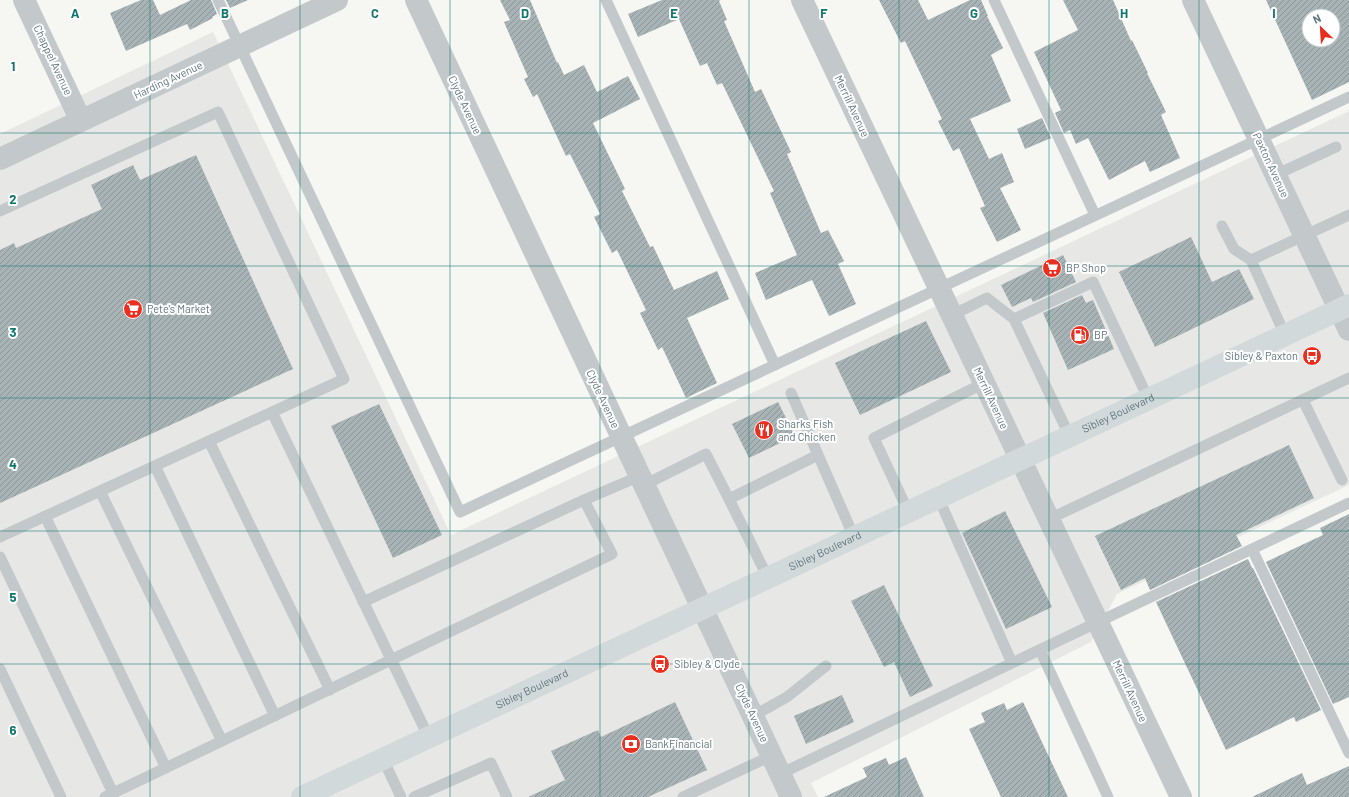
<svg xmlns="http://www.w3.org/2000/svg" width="1349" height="797" viewBox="0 0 1349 797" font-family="Barlow,sans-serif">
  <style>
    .built { fill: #e7e7e6 }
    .building { fill: url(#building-hatch); fill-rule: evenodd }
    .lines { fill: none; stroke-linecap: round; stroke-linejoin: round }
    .service { stroke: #c3c8ca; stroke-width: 11 }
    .minor { stroke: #c3c8ca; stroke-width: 22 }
    .primary { stroke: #d2d9db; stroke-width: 22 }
    .grid { fill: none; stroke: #0f766e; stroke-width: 1; stroke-opacity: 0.55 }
    .labels { text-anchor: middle; stroke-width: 4; stroke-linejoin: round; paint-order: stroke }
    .street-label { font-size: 11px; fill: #60767f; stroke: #fff }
    .poi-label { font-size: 11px; fill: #60767f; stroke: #fff; text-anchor: start }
    .grid-label { font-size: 13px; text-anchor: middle; font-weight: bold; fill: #0f766e; stroke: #fff; stroke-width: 4; stroke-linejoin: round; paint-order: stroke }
  </style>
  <defs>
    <pattern id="building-hatch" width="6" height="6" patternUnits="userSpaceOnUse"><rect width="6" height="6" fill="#a8b3b6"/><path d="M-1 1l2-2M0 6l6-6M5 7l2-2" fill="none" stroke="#8c9699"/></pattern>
  </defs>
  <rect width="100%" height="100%" fill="#f6f6f3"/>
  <path class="built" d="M 213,32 L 451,535 L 1349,111 L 1349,485 L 1117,594 L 1091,642 L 811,783 L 818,797 L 0,797 L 0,134 Z"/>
  <path class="building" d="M 141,0 L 153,0 L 160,15 L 191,0 L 211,0 L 217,14 L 212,17 L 213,18 L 190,30 L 187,24 L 126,51 L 110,13 Z
    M 226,0 L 248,0 L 230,8 Z
    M 500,0 L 530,0 L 557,63 L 558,62 L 564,75 L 584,65 L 597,92 L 628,76 L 640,99 L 593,123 L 625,189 L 622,191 L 650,247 L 653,246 L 674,290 L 717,271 L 729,299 L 687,318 L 717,383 L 686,398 L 662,347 L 658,350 L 640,313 L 646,310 L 617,250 L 612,253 L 594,217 L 600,214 L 570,154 L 566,156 L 537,94 L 533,97 L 524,79 L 528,77 L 504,22 L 510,20 Z
    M 662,0 L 720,0 L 719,1 L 727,20 L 724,21 L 755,92 L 761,89 L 791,152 L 787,154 L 821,233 L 828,230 L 844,261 L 838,264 L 856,304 L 829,316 L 812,280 L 766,300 L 755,273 L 797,255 L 770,193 L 774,191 L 722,83 L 717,85 L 707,63 L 700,66 L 679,19 L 638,37 L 628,14 Z
    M 879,0 L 918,0 L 928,20 L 970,0 L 981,0 L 988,16 L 987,16 L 1003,48 L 991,55 L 1011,101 L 970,119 L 989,159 L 1002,153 L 1014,182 L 1000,188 L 1021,230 L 997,242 L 980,208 L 985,206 L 959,148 L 953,151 L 938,121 L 942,119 L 905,41 L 901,43 Z
    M 1063,0 L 1113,0 L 1131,41 L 1132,40 L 1148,73 L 1147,73 L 1166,112 L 1161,115 L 1180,158 L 1150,172 L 1145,161 L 1109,180 L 1088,138 L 1076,144 L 1070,130 L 1064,133 L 1055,113 L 1061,110 L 1034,52 L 1078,30 Z
    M 1266,0 L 1349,0 L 1349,82 L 1312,100 ZM 1309,16 L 1333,16 L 1333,40 L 1309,40 Z
    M 1042,118 L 1051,138 L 1025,149 L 1017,129 Z
    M 196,155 L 293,369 L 0,503 L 0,250 L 14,243 L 16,248 L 102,209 L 91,185 L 133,165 L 140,180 Z
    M 1191,237 L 1212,282 L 1239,269 L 1254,299 L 1155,347 L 1119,272 Z
    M 1063,255 L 1076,282 L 1033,302 L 1031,298 L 1012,307 L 1001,285 Z
    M 1082,295 L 1086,303 L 1093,300 L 1114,349 L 1068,370 L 1043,313 Z
    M 926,321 L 951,372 L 860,415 L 835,363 Z
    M 778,402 L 795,436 L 749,458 L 732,424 Z
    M 379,404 L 442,535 L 393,558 L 331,426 Z
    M 1289,445 L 1314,498 L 1236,535 L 1242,546 L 1150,590 L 1145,578 L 1121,590 L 1095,536 Z
    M 1005,511 L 1052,607 L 1006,629 L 962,533 Z
    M 1349,514 L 1349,697 L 1333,704 L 1266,562 L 1323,535 L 1320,528 Z
    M 1248,559 L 1252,568 L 1253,568 L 1321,710 L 1296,722 L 1294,717 L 1226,750 L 1156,602 Z
    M 884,585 L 933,686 L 910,697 L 894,662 L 884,667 L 851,601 Z
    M 842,695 L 854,722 L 806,744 L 794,716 Z
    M 675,702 L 707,770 L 648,797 L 528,797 L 565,780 L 551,751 L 598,730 L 601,737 Z
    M 1023,702 L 1068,797 L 1001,797 L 969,729 L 985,722 L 981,713 L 1004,703 L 1007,710 Z
    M 906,757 L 924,797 L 824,797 L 867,777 L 863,768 L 886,758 L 889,765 Z
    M 1349,766 L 1349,797 L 1252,797 L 1302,773 L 1307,785 Z"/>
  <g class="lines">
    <path class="service" d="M 218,0 L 460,512 L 1349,97
      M 606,0 L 775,365
      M 994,0 L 1095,215
      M 1275,175 L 1336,147
      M 0,211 L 218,112 L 344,379 L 0,537
      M 1222,226 L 1234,249 L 1251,260
      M 952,315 L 987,298 L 1014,319
      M 1285,335 L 1251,260 L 1349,215
      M 791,393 L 854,537
      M 1303,400 L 1342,480
      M 272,412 L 429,738
      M 1069,435 L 1014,319 L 1093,282 L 1148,398
      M 209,441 L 330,690
      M 155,466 L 275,716
      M 644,485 L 706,454 L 729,499
      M 100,491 L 222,741
      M 938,497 L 1012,663
      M 584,500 L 640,476
      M 908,511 L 874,438 L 984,383
      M 45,516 L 166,768
      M 1049,519 L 1349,378
      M 1252,549 L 1349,753
      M 0,557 L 113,793
      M 768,578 L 729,499 L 818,455
      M 1040,650 L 1108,797
      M 0,669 L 61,797
      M 753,716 L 787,697 L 826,666
      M 383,759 L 401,797
      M 780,774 L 1098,622 L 1349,503
      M 105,797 L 612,554 L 584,500 L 363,602
      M 414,797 L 491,763 L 507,797
      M 683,797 L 771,756"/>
    <path class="minor" d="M 24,0 L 81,121
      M 416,0 L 791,797
      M 802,0 L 1181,797
      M 1193,0 L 1349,330
      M 0,159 L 337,0"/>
    <path class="primary" id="s1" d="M 302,797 C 651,633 999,468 1349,305"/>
  </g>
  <path class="grid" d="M 150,0 L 150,797M 300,0 L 300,797M 450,0 L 450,797M 600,0 L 600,797M 749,0 L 749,797M 899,0 L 899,797M 1049,0 L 1049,797M 1199,0 L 1199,797M 0,133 L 1349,133M 0,266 L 1349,266M 0,398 L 1349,398M 0,531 L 1349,531M 0,664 L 1349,664"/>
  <defs>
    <symbol id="supermarket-disc" viewBox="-11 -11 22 22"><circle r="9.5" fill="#e92f20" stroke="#fff"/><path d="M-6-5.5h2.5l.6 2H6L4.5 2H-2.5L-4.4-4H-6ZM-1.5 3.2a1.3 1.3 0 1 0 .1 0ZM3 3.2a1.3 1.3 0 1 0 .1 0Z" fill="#fff"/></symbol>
    <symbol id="fuel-disc" viewBox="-11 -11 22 22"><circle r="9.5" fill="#e92f20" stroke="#fff"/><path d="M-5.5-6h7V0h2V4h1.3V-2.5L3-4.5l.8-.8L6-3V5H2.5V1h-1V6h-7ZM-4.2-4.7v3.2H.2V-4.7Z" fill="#fff"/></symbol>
    <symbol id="bus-disc" viewBox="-11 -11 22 22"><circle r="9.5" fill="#e92f20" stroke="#fff"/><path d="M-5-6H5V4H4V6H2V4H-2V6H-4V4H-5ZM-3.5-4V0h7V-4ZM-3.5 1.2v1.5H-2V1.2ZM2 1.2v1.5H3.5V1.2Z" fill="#fff"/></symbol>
    <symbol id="restaurant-disc" viewBox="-11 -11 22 22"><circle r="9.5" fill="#e92f20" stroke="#fff"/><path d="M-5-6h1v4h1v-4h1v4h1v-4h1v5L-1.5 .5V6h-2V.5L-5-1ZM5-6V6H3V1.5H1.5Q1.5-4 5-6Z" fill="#fff"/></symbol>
    <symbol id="bank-disc" viewBox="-11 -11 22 22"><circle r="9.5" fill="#e92f20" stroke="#fff"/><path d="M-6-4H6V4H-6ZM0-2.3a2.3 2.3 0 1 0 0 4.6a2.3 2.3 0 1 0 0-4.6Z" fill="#fff"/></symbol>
  </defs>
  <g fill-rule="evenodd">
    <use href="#supermarket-disc" x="1041" y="257" width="22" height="22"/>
    <use href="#supermarket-disc" x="122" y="298" width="22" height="22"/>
    <use href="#fuel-disc" x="1069" y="324" width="22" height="22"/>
    <use href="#bus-disc" x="1301" y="345" width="22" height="22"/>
    <use href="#restaurant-disc" x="753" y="419" width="22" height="22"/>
    <use href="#bus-disc" x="649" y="653" width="22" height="22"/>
    <use href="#bank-disc" x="620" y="733" width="22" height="22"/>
  </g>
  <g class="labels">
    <g class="street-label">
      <text transform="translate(53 60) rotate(65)" y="4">Chappel Avenue</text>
      <text transform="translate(168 80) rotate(-25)" y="4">Harding Avenue</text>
      <text transform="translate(465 105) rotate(65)" y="4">Clyde Avenue</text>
      <text transform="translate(852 106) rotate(65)" y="4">Merrill Avenue</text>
      <text transform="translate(1271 165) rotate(65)" y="4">Paxton Avenue</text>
      <text transform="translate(991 398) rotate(65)" y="4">Merrill Avenue</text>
      <text transform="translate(603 399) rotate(65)" y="4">Clyde Avenue</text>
      <text dy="4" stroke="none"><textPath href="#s1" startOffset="902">Sibley Boulevard</textPath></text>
      <text dy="4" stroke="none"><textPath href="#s1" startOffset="578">Sibley Boulevard</textPath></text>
      <text dy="4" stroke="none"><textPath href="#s1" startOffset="254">Sibley Boulevard</textPath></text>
      <text transform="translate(1130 691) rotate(65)" y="4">Merrill Avenue</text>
      <text transform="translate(752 713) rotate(65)" y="4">Clyde Avenue</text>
    </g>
    <g class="poi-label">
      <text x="1066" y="272">BP Shop</text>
      <text x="147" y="313">Pete's Market</text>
      <text x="1094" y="339">BP</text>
      <text x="1298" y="360" text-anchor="end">Sibley &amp; Paxton</text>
      <text x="778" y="428">Sharks Fish<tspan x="778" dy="13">and Chicken</tspan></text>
      <text x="674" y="668">Sibley &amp; Clyde</text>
      <text x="645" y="748">BankFinancial</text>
    </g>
  </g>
  <g class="grid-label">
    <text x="75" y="18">A</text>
    <text x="225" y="18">B</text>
    <text x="375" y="18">C</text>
    <text x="525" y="18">D</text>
    <text x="674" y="18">E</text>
    <text x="824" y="18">F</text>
    <text x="974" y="18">G</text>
    <text x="1124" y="18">H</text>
    <text x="1274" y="18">I</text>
    <text x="13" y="71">1</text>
    <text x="13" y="204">2</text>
    <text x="13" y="337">3</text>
    <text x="13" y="469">4</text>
    <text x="13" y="602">5</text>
    <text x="13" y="735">6</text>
  </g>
  <g transform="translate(1321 28) rotate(335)"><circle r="19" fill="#ffffff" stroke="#bfc8cc"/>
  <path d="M0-3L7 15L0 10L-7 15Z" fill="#e92f20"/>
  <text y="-6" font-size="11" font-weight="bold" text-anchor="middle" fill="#60767f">N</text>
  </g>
</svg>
